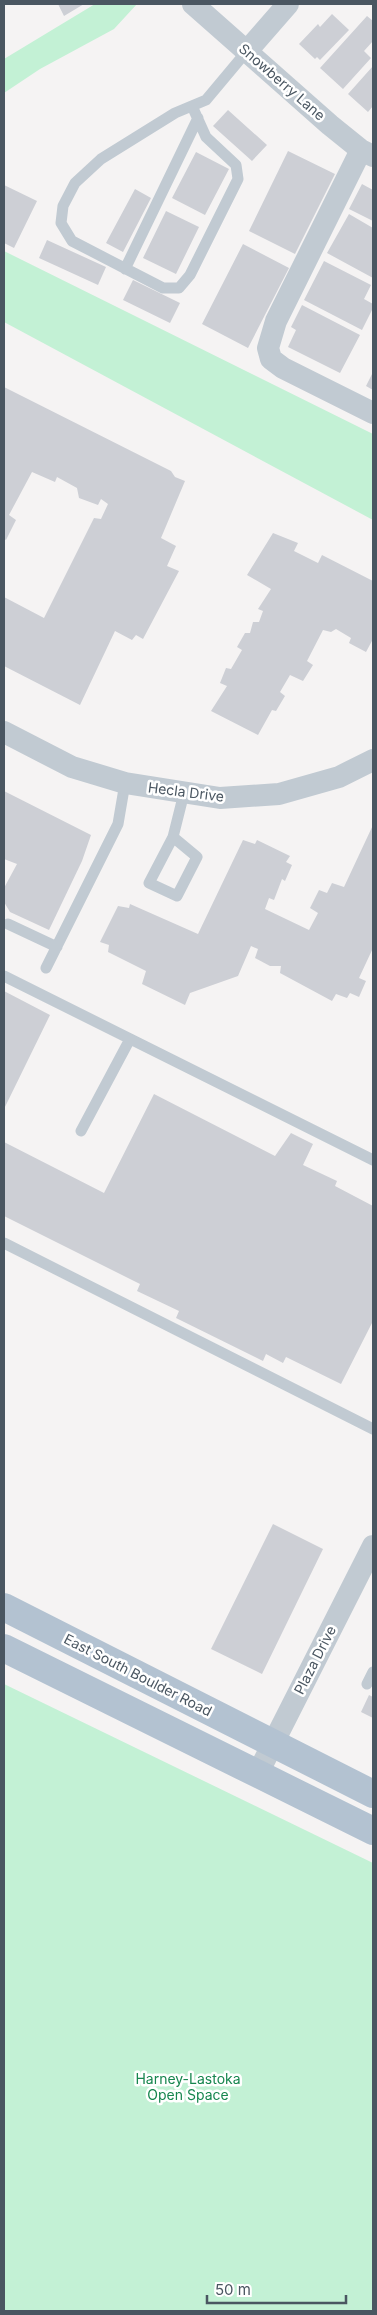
<svg xmlns="http://www.w3.org/2000/svg" width="377" height="2315" viewBox="0 0 377 2315" font-family="Inter,sans-serif">
  <style>
    .green { fill: #c3f1d5 }
    .building { fill: #cdcfd5 }
    .lines { fill: none; stroke-linecap: round; stroke-linejoin: round }
    .service { stroke: #c1cad2; stroke-width: 11 }
    .minor { stroke: #c1cad2; stroke-width: 22 }
    .primary { stroke: #b3c2d1; stroke-width: 28 }
    .labels { text-anchor: middle; stroke-width: 5; stroke-linejoin: round; paint-order: stroke }
    .street-label { font-size: 14px; fill: #4a5661; stroke: #fff }
    .park-label { font-size: 14px; fill: #17864f; stroke: #fff }
  </style>
  <rect width="100%" height="100%" fill="#f5f3f3"/>
  <path class="green" d="M 95,4 L 137,4 L 114,29 L 40,69 L 4,93 L 4,59 Z
    M 4,251 L 373,434 L 373,520 L 4,322 Z
    M 4,1684 L 373,1863 L 373,2311 L 4,2311 Z"/>
  <path class="building" d="M 58,4 L 84,4 L 64,16 Z
    M 332,14 L 349,30 L 320,60 L 317,57 L 315,59 L 299,44 L 318,24 L 320,27 Z
    M 367,16 L 373,21 L 373,41 L 364,51 L 371,58 L 343,89 L 320,68 Z
    M 373,66 L 373,106 L 368,112 L 348,94 Z
    M 228,110 L 267,145 L 252,161 L 213,126 Z
    M 288,151 L 335,174 L 295,254 L 249,231 Z
    M 196,152 L 229,169 L 205,215 L 172,198 Z
    M 362,184 L 373,190 L 373,221 L 349,209 Z
    M 4,185 L 37,201 L 14,248 L 4,243 Z
    M 135,189 L 151,198 L 123,252 L 106,243 Z
    M 166,211 L 199,227 L 176,274 L 143,258 Z
    M 349,214 L 373,228 L 373,278 L 327,253 Z
    M 47,240 L 106,267 L 98,285 L 39,258 Z
    M 243,244 L 289,268 L 248,348 L 202,324 Z
    M 324,261 L 371,285 L 364,299 L 373,304 L 373,308 L 362,330 L 304,300 Z
    M 133,280 L 180,303 L 170,323 L 123,300 Z
    M 302,305 L 360,335 L 340,373 L 288,347 L 296,330 L 291,327 Z
    M 373,372 L 373,390 L 366,386 Z
    M 4,387 L 171,471 L 175,477 L 185,481 L 161,538 L 176,546 L 167,566 L 179,571 L 143,639 L 136,635 L 132,640 L 115,631 L 80,705 L 4,666 L 4,597 L 44,618 L 94,518 L 101,519 L 108,504 L 101,499 L 98,505 L 79,498 L 77,488 L 57,477 L 55,482 L 32,472 L 9,515 L 16,520 L 6,540 L 4,539 Z
    M 273,533 L 298,543 L 294,551 L 318,563 L 322,555 L 373,581 L 373,639 L 366,652 L 349,643 L 351,638 L 336,629 L 331,632 L 323,630 L 307,661 L 313,665 L 303,681 L 290,675 L 280,692 L 285,696 L 276,711 L 272,710 L 258,735 L 211,711 L 227,686 L 220,683 L 226,668 L 231,669 L 242,650 L 237,647 L 245,633 L 250,633 L 253,622 L 259,622 L 263,611 L 258,609 L 271,589 L 247,575 Z
    M 4,791 L 91,835 L 82,861 L 49,930 L 10,912 L 4,902 L 4,888 L 17,864 L 4,859 Z
    M 373,825 L 373,948 L 359,978 L 366,981 L 359,997 L 350,993 L 347,998 L 336,994 L 332,1001 L 280,973 L 281,966 L 270,966 L 255,958 L 258,949 L 251,946 L 238,976 L 190,993 L 185,1005 L 142,984 L 146,971 L 108,952 L 109,945 L 100,942 L 118,906 L 129,908 L 130,904 L 198,934 L 243,840 L 255,844 L 257,840 L 290,856 L 286,862 L 292,865 L 285,881 L 282,879 L 274,900 L 269,898 L 265,909 L 309,930 L 318,913 L 310,908 L 319,890 L 327,893 L 332,883 L 344,887 Z
    M 4,991 L 50,1015 L 4,1109 Z
    M 154,1094 L 275,1156 L 291,1133 L 313,1144 L 303,1165 L 337,1181 L 335,1186 L 373,1206 L 373,1321 L 341,1384 L 286,1357 L 283,1363 L 266,1354 L 263,1361 L 176,1318 L 179,1311 L 137,1291 L 140,1284 L 4,1216 L 4,1142 L 104,1193 Z
    M 273,1524 L 323,1549 L 262,1674 L 211,1649 Z
    M 369,1695 L 373,1697 L 373,1718 L 361,1712 Z"/>
  <g class="lines">
    <path class="service" d="M 192,106 L 206,137 L 236,165 L 238,179 L 190,275 L 179,288 L 163,288 L 72,241 L 61,223 L 63,206 L 75,183 L 101,159 L 175,113 L 206,100 L 247,51
      M 125,269 L 198,118
      M 173,837 L 197,857 L 177,896 L 149,883 L 173,837 L 184,793
      M 8,924 L 57,947
      M 46,968 L 118,824 L 125,783
      M 4,976 L 373,1160
      M 81,1131 L 130,1039
      M 4,1243 L 373,1429
      M 367,1684 L 373,1672"/>
    <path class="minor" d="M 193,4 L 330,125 L 361,150 L 373,156
      M 247,51 L 288,4
      M 361,150 L 276,321 L 268,348 L 271,359 L 283,368 L 373,413
      M 4,732 L 72,767 L 125,783 L 220,798 L 279,794 L 339,777 L 373,760
      M 258,1773 L 373,1546"/>
    <path class="primary" d="M 4,1607 L 373,1794
      M 4,1648 L 373,1831"/>
  </g>
  <g class="labels">
    <g class="street-label">
      <text transform="translate(282 82) rotate(41)" y="5">Snowberry Lane</text>
      <text transform="translate(186 792) rotate(7)" y="5">Hecla Drive</text>
      <text transform="translate(315 1660) rotate(-63)" y="5">Plaza Drive</text>
      <text transform="translate(138 1675) rotate(27)" y="5">East South Boulder Road</text>
    </g>
    <g class="park-label">
      <text x="188" y="2084">Harney-Lastoka<tspan x="188" dy="16">Open Space</tspan></text>
    </g>
  </g>
  <rect width="377" height="2315" fill="none" stroke="#4a5661" stroke-width="10"/>
  <path d="M207 2295v8h139v-8" fill="none" stroke="#4a5661" stroke-width="2.5"/>
  <text x="215" y="2295" font-size="15" fill="#4a5661" stroke="#ffffff" stroke-width="4" paint-order="stroke">50 m</text>
</svg>
